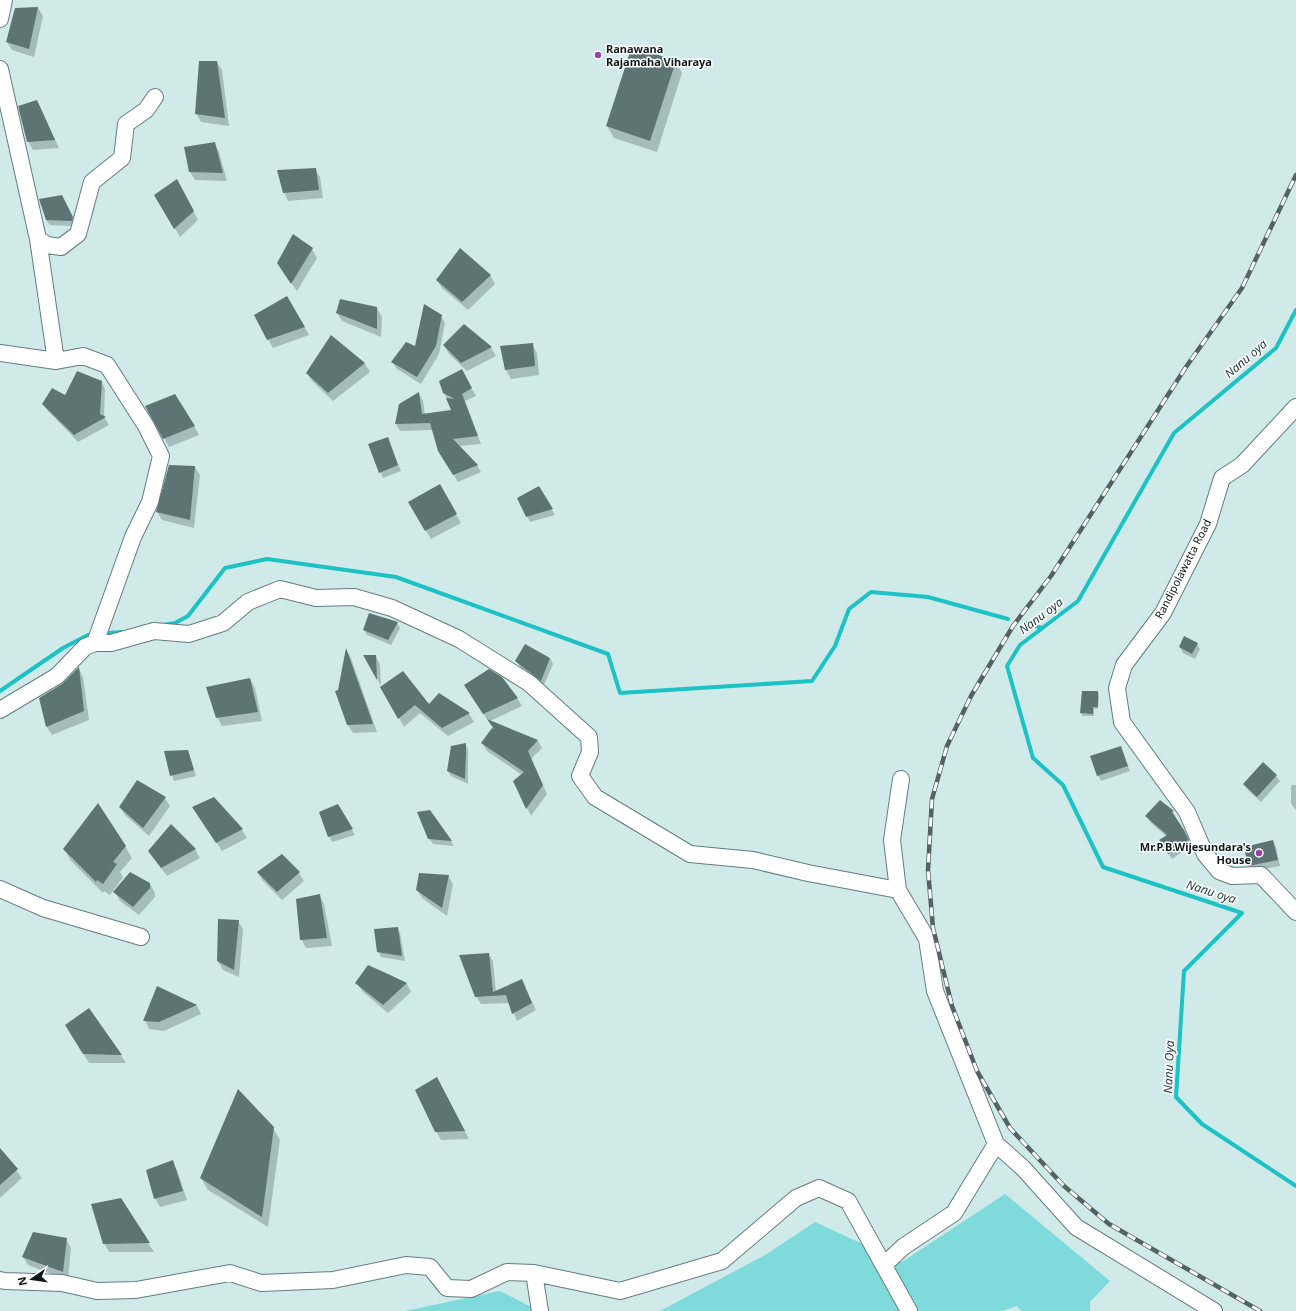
<svg xmlns="http://www.w3.org/2000/svg" width="1296" height="1311" viewBox="0 0 1296 1311" font-family="'Noto Sans',sans-serif">
  <style>
    .green { fill: #7edadb }
    .shadow { fill: #0003 }
    .lines { fill: none; stroke-linecap: round; stroke-linejoin: round }
    .stream { stroke: #1cc2c4; stroke-width: 4 }
    .building { fill: #5d7474 }
    .minor-casing { stroke: #647c7c; stroke-width: 18 }
    .minor { stroke: #fff; stroke-width: 16 }
    .rail-casing { stroke: #536262; stroke-width: 4.5 }
    .rail { stroke: #fff; stroke-width: 3; stroke-dasharray: 9; stroke-linecap: butt }
    .poi-dot { fill: #9842af; stroke: #fff; stroke-width: 1.5 }
    .labels { text-anchor: middle; stroke-width: 3; stroke-linejoin: round; paint-order: stroke }
    .poi-label { font-size: 11px; font-weight: bold; fill: #0f1818; stroke: #fff; text-anchor: start }
    .street-label { font-size: 11px; fill: #0f1818; stroke: #fff }
    .water-label { font-size: 12px; font-style: italic; fill: #243c3c; stroke: #fff }
  </style>
  <rect width="100%" height="100%" fill="#d0eaea"/>
  <path class="green" d="M 1005,1194 L 1110,1281 L 1090,1302 L 1090,1311 L 1021,1311 L 1017,1306 L 1003,1311 L 660,1311 L 765,1255 L 815,1222 L 902,1262 Z
    M 500,1291 L 539,1311 L 405,1311 Z"/>
  <path class="shadow" d="M 38,8 L 43,16 L 34,57 L 12,50 L 7,42 L 15,9 Z
    M 217,62 L 222,70 L 229,126 L 201,122 L 196,113 Z
    M 675,62 L 682,73 L 657,152 L 614,138 L 607,126 Z
    M 41,109 L 59,148 L 33,150 L 28,141 Z
    M 214,143 L 219,152 L 227,181 L 195,180 L 190,172 Z
    M 315,169 L 320,177 L 323,198 L 288,201 L 284,192 Z
    M 182,189 L 198,220 L 180,237 L 156,195 Z
    M 65,202 L 75,223 L 74,226 L 50,225 L 46,220 Z
    M 294,235 L 312,249 L 317,258 L 297,291 L 283,272 Z
    M 490,275 L 495,284 L 468,310 L 442,288 L 437,280 Z
    M 287,297 L 309,335 L 273,348 L 255,315 Z
    M 377,308 L 382,317 L 381,337 L 342,321 L 337,313 Z
    M 441,316 L 445,323 L 439,354 L 421,384 L 397,369 L 392,362 L 416,347 Z
    M 464,325 L 491,348 L 496,356 L 467,371 L 449,354 L 444,345 Z
    M 331,336 L 365,364 L 370,372 L 333,401 L 312,381 L 307,373 Z
    M 532,344 L 537,353 L 539,375 L 511,379 L 506,370 L 502,347 Z
    M 461,370 L 476,396 L 465,401 L 481,444 L 459,446 L 477,465 L 481,472 L 458,482 L 444,459 L 433,430 L 400,431 L 396,424 L 419,394 L 423,401 L 425,415 L 452,411 L 444,392 Z
    M 101,381 L 105,389 L 104,417 L 109,425 L 78,442 L 48,411 L 43,404 L 66,397 Z
    M 146,407 L 194,426 L 199,435 L 169,447 Z
    M 369,444 L 390,444 L 401,471 L 383,478 Z
    M 195,467 L 200,475 L 194,528 L 162,520 L 157,512 Z
    M 439,485 L 461,523 L 431,539 L 414,511 Z
    M 538,487 L 555,515 L 530,522 L 527,516 Z
    M 397,623 L 400,628 L 391,645 L 367,635 L 364,630 Z
    M 1197,644 L 1200,649 L 1195,659 L 1183,653 L 1180,647 Z
    M 347,651 L 351,658 L 377,732 L 353,733 L 348,725 L 339,691 Z
    M 364,656 L 376,656 L 380,665 L 381,686 Z
    M 550,658 L 553,664 L 544,685 L 520,667 L 517,661 Z
    M 79,669 L 83,677 L 89,720 L 52,735 L 47,727 L 40,698 L 63,685 Z
    M 250,679 L 255,688 L 262,721 L 222,726 L 217,717 Z
    M 382,688 L 429,706 L 440,694 L 469,714 L 474,722 L 448,736 L 420,713 L 404,727 Z
    M 1082,692 L 1098,692 L 1099,695 L 1098,709 L 1094,709 L 1094,716 L 1082,716 L 1081,713 Z
    M 470,694 L 517,698 L 522,706 L 490,721 L 538,741 L 542,748 L 531,759 L 547,794 L 531,816 L 514,781 L 522,775 L 487,751 L 482,743 L 493,728 Z
    M 465,744 L 468,749 L 468,784 L 451,776 L 448,771 Z
    M 1120,747 L 1130,771 L 1101,781 L 1098,775 Z
    M 188,751 L 196,776 L 174,781 L 165,752 Z
    M 1263,763 L 1276,776 L 1280,781 L 1261,802 L 1247,789 L 1244,784 Z
    M 1291,785 L 1296,785 L 1296,810 L 1291,804 Z
    M 165,798 L 170,806 L 149,836 L 125,815 L 120,807 Z
    M 214,799 L 242,830 L 247,838 L 222,851 L 199,816 Z
    M 338,805 L 355,835 L 332,842 L 329,836 Z
    M 430,811 L 451,841 L 454,846 L 433,844 L 429,838 Z
    M 1173,812 L 1191,846 L 1172,859 L 1163,846 L 1166,836 L 1150,822 L 1147,816 Z
    M 1273,841 L 1276,847 L 1280,866 L 1252,871 L 1249,866 Z
    M 125,846 L 132,858 L 120,872 L 123,877 L 110,895 L 104,891 L 103,893 L 71,861 L 64,849 Z
    M 195,849 L 200,858 L 167,876 L 149,851 Z
    M 282,855 L 299,873 L 304,881 L 282,900 L 263,881 L 258,873 Z
    M 448,876 L 453,884 L 447,916 L 422,898 L 417,889 Z
    M 150,884 L 155,893 L 155,897 L 139,915 L 120,901 L 115,892 Z
    M 319,895 L 324,904 L 332,946 L 306,948 L 301,939 Z
    M 238,921 L 243,929 L 239,977 L 223,970 L 218,961 Z
    M 397,928 L 400,933 L 405,961 L 381,957 L 378,951 Z
    M 488,954 L 493,961 L 496,992 L 522,981 L 536,1010 L 517,1021 L 510,1003 L 481,1004 L 476,996 Z
    M 369,966 L 407,984 L 411,992 L 388,1013 L 362,991 L 357,983 Z
    M 158,988 L 197,1006 L 201,1014 L 164,1031 L 149,1029 L 145,1020 Z
    M 89,1009 L 121,1055 L 126,1063 L 89,1063 L 71,1034 Z
    M 441,1086 L 469,1139 L 441,1140 L 436,1131 Z
    M 273,1128 L 280,1140 L 268,1227 L 208,1190 L 201,1178 Z
    M 0,1150 L 22,1178 L 0,1198 Z
    M 172,1162 L 177,1170 L 187,1200 L 160,1207 L 155,1198 Z
    M 121,1199 L 149,1244 L 154,1252 L 109,1252 L 104,1243 Z
    M 66,1239 L 71,1248 L 68,1280 L 28,1265 L 23,1257 Z"/>
  <g class="lines">
    <path class="stream" d="M 1296,310 L 1276,348 L 1174,433 L 1078,601 L 1020,645 L 1007,666 L 1033,758 L 1063,785 L 1103,867 L 1242,913 L 1184,971 L 1176,1097 L 1202,1124 L 1296,1186
      M 1026,623 L 1042,628
      M 163,625 L 175,623 L 188,616 L 225,568 L 267,559 L 396,577 L 608,654 L 620,693 L 812,681 L 835,646 L 849,609 L 871,592 L 928,597 L 1008,619
      M 109,633 L 122,632
      M 0,691 L 63,648 L 88,635"/>
  </g>
  <path class="building" d="M 38,7 L 29,49 L 6,42 L 15,8 Z
    M 632,46 L 676,61 L 650,141 L 606,126 Z
    M 199,61 L 217,61 L 225,118 L 195,114 Z
    M 37,100 L 55,140 L 27,142 L 18,106 Z
    M 215,142 L 223,173 L 189,172 L 184,147 Z
    M 316,168 L 319,190 L 283,193 L 277,170 Z
    M 177,179 L 194,211 L 174,229 L 154,195 Z
    M 62,195 L 73,217 L 72,221 L 46,220 L 39,199 Z
    M 293,234 L 313,248 L 291,284 L 277,263 Z
    M 460,248 L 491,275 L 462,302 L 436,280 Z
    M 287,296 L 305,327 L 267,340 L 254,315 Z
    M 340,299 L 377,307 L 377,329 L 336,313 Z
    M 424,304 L 442,315 L 436,346 L 417,377 L 391,362 L 406,342 L 415,346 Z
    M 464,324 L 492,347 L 461,363 L 443,345 Z
    M 331,335 L 365,363 L 328,393 L 306,373 Z
    M 533,343 L 535,366 L 505,370 L 500,346 Z
    M 462,369 L 472,388 L 462,394 L 478,436 L 453,439 L 478,465 L 453,475 L 438,451 L 430,423 L 395,424 L 399,404 L 419,392 L 422,414 L 451,410 L 446,398 L 455,399 L 443,393 L 439,381 Z
    M 77,371 L 102,381 L 100,414 L 106,417 L 74,435 L 42,404 L 52,388 L 65,395 Z
    M 175,394 L 195,426 L 163,439 L 145,406 Z
    M 388,437 L 398,465 L 379,473 L 368,444 Z
    M 169,465 L 195,466 L 190,520 L 156,512 Z
    M 440,484 L 457,514 L 425,531 L 408,502 Z
    M 539,486 L 553,509 L 526,517 L 517,498 Z
    M 369,613 L 398,622 L 388,640 L 363,630 Z
    M 1184,636 L 1198,643 L 1192,654 L 1179,647 Z
    M 525,644 L 550,658 L 541,681 L 515,661 Z
    M 346,648 L 373,724 L 347,725 L 335,691 L 338,690 Z
    M 363,655 L 376,655 L 377,680 Z
    M 79,667 L 84,711 L 46,727 L 39,698 L 62,684 Z
    M 489,669 L 502,677 L 518,698 L 483,714 L 464,685 Z
    M 403,671 L 429,704 L 439,693 L 470,713 L 442,728 L 415,705 L 398,719 L 380,687 Z
    M 250,678 L 258,712 L 216,718 L 206,687 Z
    M 1082,691 L 1098,691 L 1098,707 L 1093,707 L 1093,714 L 1080,713 Z
    M 487,719 L 538,740 L 528,751 L 543,785 L 526,809 L 513,781 L 524,772 L 481,743 L 492,728 L 494,729 Z
    M 466,743 L 466,752 L 465,779 L 447,771 L 451,746 Z
    M 1121,746 L 1128,766 L 1097,776 L 1090,756 Z
    M 188,750 L 194,770 L 170,776 L 164,751 Z
    M 1263,762 L 1277,775 L 1257,797 L 1243,784 Z
    M 137,780 L 166,797 L 143,828 L 119,807 Z
    M 214,797 L 243,829 L 216,843 L 192,807 Z
    M 1160,800 L 1174,811 L 1172,812 L 1184,830 L 1189,840 L 1168,854 L 1159,840 L 1167,835 L 1145,816 Z
    M 98,803 L 126,846 L 113,862 L 117,864 L 103,884 L 97,880 L 96,882 L 63,849 Z
    M 338,804 L 353,829 L 328,837 L 319,812 Z
    M 430,810 L 452,841 L 428,839 L 417,812 Z
    M 171,824 L 196,849 L 161,868 L 148,851 Z
    M 1273,840 L 1278,860 L 1248,866 L 1244,847 Z
    M 282,854 L 300,872 L 277,892 L 257,872 Z
    M 130,872 L 150,883 L 150,888 L 133,907 L 113,892 Z
    M 419,873 L 449,875 L 442,908 L 416,890 Z
    M 320,894 L 327,938 L 300,940 L 296,899 Z
    M 218,919 L 239,920 L 234,970 L 217,961 Z
    M 398,927 L 402,956 L 377,952 L 374,929 Z
    M 489,953 L 493,992 L 522,979 L 532,1003 L 512,1014 L 506,995 L 475,997 L 459,955 Z
    M 368,965 L 388,974 L 407,983 L 383,1005 L 355,983 Z
    M 157,986 L 197,1005 L 159,1022 L 143,1021 Z
    M 89,1008 L 122,1055 L 83,1054 L 65,1025 Z
    M 437,1077 L 465,1131 L 435,1132 L 415,1090 Z
    M 238,1089 L 274,1127 L 262,1217 L 200,1178 Z
    M 0,1148 L 18,1169 L 0,1185 Z
    M 173,1160 L 183,1191 L 154,1199 L 146,1170 Z
    M 121,1198 L 150,1243 L 103,1244 L 91,1204 Z
    M 33,1232 L 67,1238 L 63,1272 L 22,1257 Z"/>
  <g class="lines">
    <defs>
      <path id="minor" d="M 0,19 L 4,0
        M 0,69 L 38,239 L 47,245 L 61,247 L 78,234 L 92,182 L 122,158 L 126,124 L 146,110 L 155,97
        M 38,239 L 56,361
        M 0,353 L 56,361 L 83,356 L 107,365 L 146,426 L 161,456 L 150,502 L 133,537 L 95,643
        M 1296,407 L 1242,465 L 1222,478 L 1208,524 L 1163,613 L 1124,665 L 1117,688 L 1122,722 L 1187,812 L 1205,854 L 1219,871 L 1232,876 L 1261,875 L 1296,912
        M 0,710 L 57,676 L 85,647 L 95,643 L 111,643 L 154,631 L 189,634 L 223,623 L 248,602 L 280,589 L 316,598 L 354,597 L 392,608 L 459,639 L 529,683 L 589,737 L 590,752 L 580,776 L 595,797 L 690,854 L 753,860 L 808,873 L 898,890 L 927,939 L 935,991 L 996,1144 L 1023,1168 L 1076,1227 L 1214,1311
        M 0,889 L 43,908 L 141,937
        M 898,890 L 892,840 L 901,779
        M 884,1265 L 903,1247 L 954,1213 L 996,1144
        M 534,1273 L 540,1311
        M 0,1280 L 5,1281 L 62,1283 L 97,1291 L 136,1290 L 230,1273 L 261,1283 L 333,1280 L 406,1265 L 430,1267 L 447,1288 L 471,1289 L 507,1272 L 534,1273 L 620,1291 L 722,1261 L 796,1198 L 819,1188 L 848,1201 L 909,1311"/>
    </defs>
    <use href="#minor" class="minor-casing"/>
    <use href="#minor" class="minor"/>
    <defs>
      <path id="rail" d="M 1260,1311 L 1109,1224 L 1064,1186 L 1010,1128 L 977,1071 L 952,1006 L 933,928 L 928,870 L 932,799 L 947,746 L 971,696 L 1013,626 L 1051,576 L 1186,367 L 1242,288 L 1296,175"/>
    </defs>
    <use href="#rail" class="rail-casing"/>
    <use href="#rail" class="rail"/>
  </g>
  <g class="poi-dot">
    <circle cx="598" cy="55" r="4"/>
    <circle cx="1259" cy="853" r="4"/>
  </g>
  <g class="labels">
    <g class="poi-label">
      <text x="606" y="53">Ranawana<tspan x="606" dy="13">Rajamaha Viharaya</tspan></text>
      <text x="1251" y="851" text-anchor="end">Mr.P.B.Wijesundara's<tspan x="1251" dy="13">House</tspan></text>
    </g>
    <g class="street-label">
      <text transform="translate(1183 569) rotate(-63)" y="4">Randipolawatta Road</text>
    </g>
    <g class="water-label">
      <text transform="translate(1246 359) rotate(-41)" y="4">Nanu oya</text>
      <text transform="translate(1041 616) rotate(-37)" y="4">Nanu oya</text>
      <text transform="translate(1211 892) rotate(18)" y="4">Nanu oya</text>
      <text transform="translate(1169 1067) rotate(-88)" y="4">Nanu Oya</text>
    </g>
  </g>
  <g transform="translate(32 1279) rotate(257)" stroke="#ffffff" stroke-width="3" paint-order="stroke">
  <path d="M0-3L7 15L0 10L-7 15Z" fill="#0f1818"/>
  <text y="-6" font-size="11" font-weight="bold" text-anchor="middle" fill="#0f1818">N</text>
  </g>
</svg>
